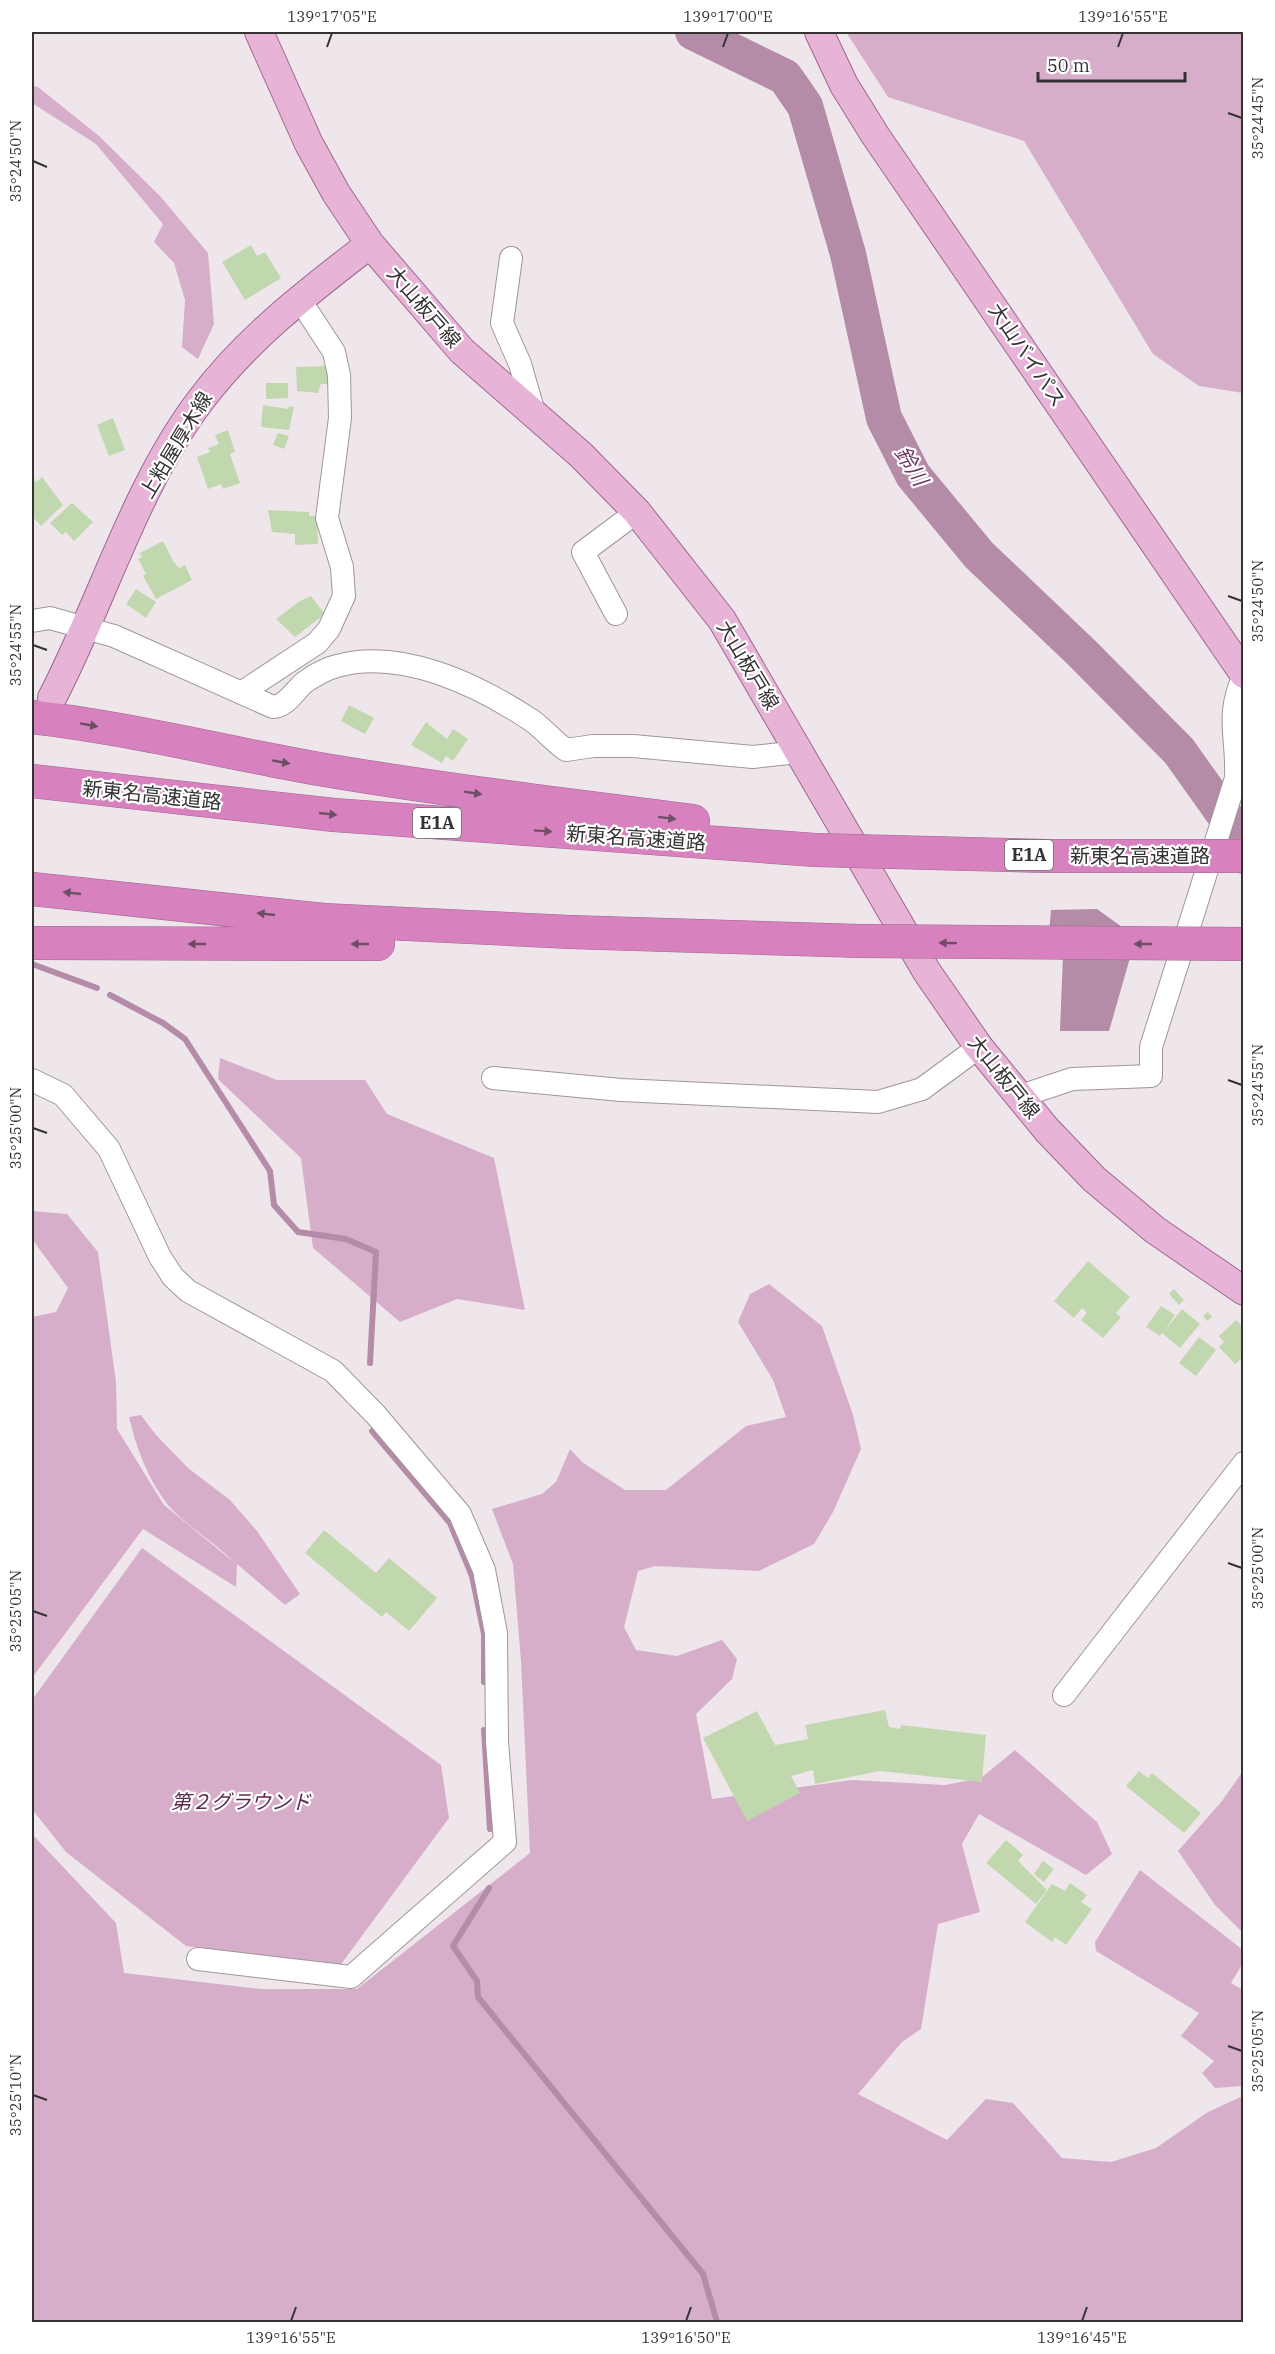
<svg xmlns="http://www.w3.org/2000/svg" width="1275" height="2354" viewBox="0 0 1275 2354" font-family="'IBM Plex Serif','Noto Sans JP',serif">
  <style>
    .green { fill: #d6aec9 }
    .water { fill: #b48ca7 }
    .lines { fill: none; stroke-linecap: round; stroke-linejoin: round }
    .stream { stroke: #b48ca7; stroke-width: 6 }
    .river { stroke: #b48ca7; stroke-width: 36 }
    .building { fill: #c1d8af }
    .minor-casing { stroke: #9e969b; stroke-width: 24 }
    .major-casing { stroke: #9e668e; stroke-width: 30 }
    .highway-casing { stroke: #9e668e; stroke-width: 34 }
    .minor { stroke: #fff; stroke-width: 22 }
    .major { stroke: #e7b4d8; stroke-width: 28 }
    .highway { stroke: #d782be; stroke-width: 33 }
    .highway-bridge-casing { stroke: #9e668e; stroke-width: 34; stroke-linecap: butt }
    .highway-bridge { stroke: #d782be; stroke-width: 33 }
    .oneway { fill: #6e4e64 }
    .ticks { fill: none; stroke: #353234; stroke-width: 2 }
    .labels { text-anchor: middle; stroke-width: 4.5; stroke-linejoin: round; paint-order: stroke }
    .shield { fill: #fff; stroke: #727071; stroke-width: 1.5 }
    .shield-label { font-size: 18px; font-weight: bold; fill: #353234 }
    .street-label { font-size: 20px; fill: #353234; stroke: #fff }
    .park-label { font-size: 20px; font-style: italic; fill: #5d2a50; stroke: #fff }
    .water-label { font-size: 21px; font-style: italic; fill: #6b375d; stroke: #fff }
    .neatline { fill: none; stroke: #353234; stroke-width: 2 }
    .ticks-label { font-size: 15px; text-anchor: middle; fill: #353234 }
  </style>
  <rect width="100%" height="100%" fill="#efe6ec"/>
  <path class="green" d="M 846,32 L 1243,32 L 1243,393 L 1199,386 L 1153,354 L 1024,141 L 888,97 Z
    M 32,86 L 38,87 L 99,136 L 160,196 L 208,253 L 214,324 L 198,359 L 182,347 L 185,300 L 174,263 L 154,242 L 163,224 L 96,144 L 32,103 Z
    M 220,1058 L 277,1080 L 365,1080 L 387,1114 L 494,1158 L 525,1310 L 457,1299 L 400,1322 L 313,1248 L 301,1158 L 218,1079 Z
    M 32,1211 L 67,1214 L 98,1252 L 116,1382 L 117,1429 L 164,1505 L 235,1563 C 215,1542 187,1527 168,1505 C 148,1480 136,1447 129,1417 L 141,1415 L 156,1435 L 188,1468 L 230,1500 L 257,1531 L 300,1594 L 285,1605 L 237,1564 L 236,1587 L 143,1529 L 32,1678 L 32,1317 L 56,1312 L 68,1288 L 32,1239 Z
    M 769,1284 L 822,1326 L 853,1415 L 861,1449 L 833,1512 L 814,1544 L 759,1571 L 655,1566 L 638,1571 L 624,1627 L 636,1650 L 677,1656 L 722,1640 L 737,1659 L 732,1679 L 696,1714 L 712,1799 L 852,1780 L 945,1785 L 981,1778 L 1015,1750 L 1097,1822 L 1112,1854 L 1086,1875 L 979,1814 L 962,1844 L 980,1912 L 938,1924 L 921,2029 L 902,2042 L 858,2094 L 947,2140 L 986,2099 L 1013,2103 L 1062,2158 L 1111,2162 L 1156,2148 L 1208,2112 L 1243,2096 L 1243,2322 L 32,2322 L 32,1834 L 116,1923 L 124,1973 L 261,1989 L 357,1989 L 530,1853 L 521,1661 L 513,1564 L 492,1509 L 542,1494 L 556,1482 L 570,1449 L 582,1462 L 625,1490 L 666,1490 L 746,1426 L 786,1417 L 773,1380 L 738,1322 L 750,1294 Z
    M 142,1548 L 441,1765 L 449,1818 L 339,1967 L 186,1946 L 66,1852 L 32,1809 L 32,1700 Z
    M 1243,1771 L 1243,1933 L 1215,1905 L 1178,1851 L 1222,1801 Z
    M 1140,1870 L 1243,1950 L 1243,1963 L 1231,1983 L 1243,1990 L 1243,2086 L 1215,2088 L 1202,2073 L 1214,2061 L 1181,2036 L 1199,2013 L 1096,1951 L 1095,1942 Z"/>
  <path class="water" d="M 1097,909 L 1136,937 L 1109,1031 L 1060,1031 L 1063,955 L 1047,955 L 1051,910 Z"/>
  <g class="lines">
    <path class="stream" d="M 32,964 L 97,988
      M 110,995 L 163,1023 L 185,1039 L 270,1171 L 274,1205 L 298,1232 L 346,1239 L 376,1252 L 370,1363
      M 372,1431 L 450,1523 L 472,1576 L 484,1634 L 484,1682
      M 484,1730 L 490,1829
      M 489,1888 L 453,1946 L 477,1981 L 478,1997 L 703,2274 L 717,2322"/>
    <path class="river" d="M 693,32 L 785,77 L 805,106 L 848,254 L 884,418 L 913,475 L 979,555 L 1082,653 L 1179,751 L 1226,817 L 1244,856"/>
  </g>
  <path class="building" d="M 251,245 L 257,256 L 265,252 L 281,278 L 245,300 L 222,262 Z
    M 327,366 L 328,384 L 321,384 L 318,393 L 297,391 L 296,367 Z
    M 266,383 L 288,383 L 288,398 L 266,399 Z
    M 263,405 L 288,409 L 289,406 L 294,407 L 289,430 L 261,427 Z
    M 113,418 L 125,450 L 109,456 L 97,425 Z
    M 228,430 L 235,452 L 230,454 L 240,483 L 223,489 L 221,484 L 208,489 L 197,457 L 210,452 L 208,448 L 219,444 L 215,435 Z
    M 278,433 L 289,436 L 284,449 L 273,445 Z
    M 42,477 L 63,505 L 41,526 L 32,516 L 32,481 L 34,479 L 36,482 Z
    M 72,503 L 93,522 L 74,541 L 66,532 L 62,535 L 50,523 Z
    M 268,510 L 309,512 L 309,516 L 317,516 L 318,544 L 295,545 L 295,534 L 272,532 Z
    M 163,541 L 173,561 L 179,568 L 185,565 L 192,580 L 156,599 L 143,576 L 146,574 L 138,559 L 142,557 L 140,553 Z
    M 136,589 L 156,602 L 146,618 L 126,604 Z
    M 311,596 L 325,614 L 295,637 L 276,619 L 300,601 Z
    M 349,705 L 374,718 L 365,734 L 341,721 Z
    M 426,722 L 447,739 L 453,729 L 468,739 L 453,761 L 446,756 L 442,763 L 411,745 Z
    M 1088,1261 L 1130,1297 L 1116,1313 L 1121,1317 L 1103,1338 L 1081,1320 L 1087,1313 L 1082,1308 L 1074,1318 L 1054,1301 Z
    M 1174,1289 L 1184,1300 L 1179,1305 L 1169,1294 Z
    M 1161,1306 L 1175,1315 L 1164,1332 L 1182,1309 L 1200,1324 L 1180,1348 L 1162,1333 L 1160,1336 L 1146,1327 Z
    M 1208,1312 L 1212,1317 L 1207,1321 L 1203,1316 Z
    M 1236,1320 L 1242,1326 L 1244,1324 L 1244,1362 L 1241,1359 L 1235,1364 L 1219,1347 L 1224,1342 L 1219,1336 Z
    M 1199,1337 L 1216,1350 L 1196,1376 L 1179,1363 Z
    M 324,1530 L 376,1573 L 389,1558 L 437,1598 L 409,1631 L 386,1612 L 382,1617 L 305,1553 Z
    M 885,1710 L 889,1727 L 900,1729 L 901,1725 L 986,1735 L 982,1782 L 880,1771 L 815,1784 L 813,1770 L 791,1776 L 800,1793 L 747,1821 L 703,1738 L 757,1711 L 775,1745 L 808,1739 L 805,1725 Z
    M 1139,1771 L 1148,1778 L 1152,1773 L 1201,1813 L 1184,1833 L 1126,1786 Z
    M 1006,1840 L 1023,1855 L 1018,1861 L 1047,1890 L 1036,1904 L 986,1863 Z
    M 1043,1861 L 1054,1869 L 1044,1882 L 1034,1874 Z
    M 1070,1883 L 1087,1895 L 1081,1902 L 1092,1909 L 1066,1945 L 1055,1937 L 1052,1942 L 1025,1922 L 1052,1884 L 1065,1891 Z"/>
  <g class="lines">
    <defs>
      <path id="minor" d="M 511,258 L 502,323 L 520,364 L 535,416
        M 616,614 L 583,552 L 637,512
        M 32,621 L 50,618 L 114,636 L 273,707 C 286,707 295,690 305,682 C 315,675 325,669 337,666 C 402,648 478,685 531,720 C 544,729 553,741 566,750 L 593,746 L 633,746 L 753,757 L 798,752
        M 241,693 L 317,643 L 329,629 L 344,596 L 342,567 L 327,518 L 340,418 L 339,375 L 334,352 L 300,300
        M 493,1078 L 621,1090 L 878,1102 L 922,1089 L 979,1047
        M 32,1080 L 63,1095 L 109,1149 L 160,1257 L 173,1277 L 188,1291 L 333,1371 L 376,1415 L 460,1514 L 484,1570 L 496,1633 L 497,1742 L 505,1842 L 351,1977 L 198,1959
        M 1018,1097 L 1072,1079 L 1151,1076 L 1151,1047 L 1236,778 C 1238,736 1225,718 1244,675
        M 1064,1695 L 1244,1463"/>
      <path id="major" d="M 259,32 L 309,144 L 336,193 L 370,244 L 462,351 L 581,455 L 637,512 L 722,620 L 927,972 L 979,1047 L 1047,1130 L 1094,1179 L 1155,1230 L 1244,1291
        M 819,32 L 844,85 L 875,135 L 1244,674
        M 52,698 C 102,602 135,487 200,401 C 246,339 309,291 370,244"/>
      <path id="highway" d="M 32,717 C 128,728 223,752 319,769 C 443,790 568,805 693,821
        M 32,781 L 334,815 L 815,850
        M 32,889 L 324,920 L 570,932 L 860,941
        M 32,943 L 378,944"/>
    </defs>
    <use href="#minor" class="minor-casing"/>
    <use href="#major" class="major-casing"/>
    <use href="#highway" class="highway-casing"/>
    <use href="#minor" class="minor"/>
    <use href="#major" class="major"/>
    <use href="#highway" class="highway"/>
    <defs>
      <path id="highway-bridge" d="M 815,850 L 1046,856 L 1244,856
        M 860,941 L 1244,944"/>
    </defs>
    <use href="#highway-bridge" class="highway-bridge-casing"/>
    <use href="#highway-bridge" class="highway-bridge"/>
  </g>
  <defs><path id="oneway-solid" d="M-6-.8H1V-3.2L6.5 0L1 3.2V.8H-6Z" transform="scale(1.5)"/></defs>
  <g class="oneway">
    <use href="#oneway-solid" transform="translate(89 725) rotate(10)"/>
    <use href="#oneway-solid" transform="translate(281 762) rotate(10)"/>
    <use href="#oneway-solid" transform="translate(473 793) rotate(9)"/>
    <use href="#oneway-solid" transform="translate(328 814) rotate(6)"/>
    <use href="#oneway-solid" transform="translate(667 818) rotate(7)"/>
    <use href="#oneway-solid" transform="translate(543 831) rotate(4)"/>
    <use href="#oneway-solid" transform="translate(72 893) rotate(-174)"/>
    <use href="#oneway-solid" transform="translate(266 914) rotate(-174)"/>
    <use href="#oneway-solid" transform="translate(948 943) rotate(-179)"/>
    <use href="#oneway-solid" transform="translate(197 944) rotate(180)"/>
    <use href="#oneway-solid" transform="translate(360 944) rotate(180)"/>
    <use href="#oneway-solid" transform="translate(1143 944) rotate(-180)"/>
  </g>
  <path class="ticks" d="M 327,47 L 332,33M 723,47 L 728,33M 1118,47 L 1123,33M 1228,113 L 1242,118M 33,161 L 47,167M 1228,596 L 1242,601M 33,645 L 47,650M 1228,1080 L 1242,1085M 33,1128 L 47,1133M 1228,1563 L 1242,1568M 33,1611 L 47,1616M 1228,2046 L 1242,2051M 33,2095 L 47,2100M 291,2321 L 296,2307M 686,2321 L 691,2307M 1082,2321 L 1087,2307"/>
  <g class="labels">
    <g class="shield">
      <rect x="413" y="808" width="48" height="30" rx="4.5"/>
      <rect x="1005" y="840" width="48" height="30" rx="4.5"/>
    </g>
    <g class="shield-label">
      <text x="437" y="829">E1A</text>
      <text x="1029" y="861">E1A</text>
    </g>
    <g class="street-label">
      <text transform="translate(424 307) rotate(49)" y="7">大山板戸線</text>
      <text transform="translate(1027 355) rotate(56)" y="7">大山バイパス</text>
      <text transform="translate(176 445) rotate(-59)" y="7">上粕屋厚木線</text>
      <text transform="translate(748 665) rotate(59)" y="7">大山板戸線</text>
      <text transform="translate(152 795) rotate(6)" y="7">新東名高速道路</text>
      <text transform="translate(636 838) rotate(4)" y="7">新東名高速道路</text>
      <text x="1140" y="863">新東名高速道路</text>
      <text transform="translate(1004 1077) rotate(51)" y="7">大山板戸線</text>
    </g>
    <g class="park-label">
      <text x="241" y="1809">第２グラウンド</text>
    </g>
    <g class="water-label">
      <text transform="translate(911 466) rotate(58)" y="7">鈴川</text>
    </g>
  </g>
  <rect width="1275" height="2354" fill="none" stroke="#ffffff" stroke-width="66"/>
  <path d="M1038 72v9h147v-9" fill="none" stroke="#353234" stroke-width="3"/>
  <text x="1047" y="72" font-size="18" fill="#353234" stroke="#ffffff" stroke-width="4.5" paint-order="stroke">50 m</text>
  <rect x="33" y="33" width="1209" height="2288" class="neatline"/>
  <g class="ticks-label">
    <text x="332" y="22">139°17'05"E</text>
    <text x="728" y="22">139°17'00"E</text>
    <text x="1123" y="22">139°16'55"E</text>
    <text transform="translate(1258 118) rotate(-90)" y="5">35°24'45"N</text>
    <text transform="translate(16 161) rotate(-90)" y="5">35°24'50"N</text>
    <text transform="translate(1258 601) rotate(-90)" y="5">35°24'50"N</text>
    <text transform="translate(16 645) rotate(-90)" y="5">35°24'55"N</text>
    <text transform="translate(1258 1085) rotate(-90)" y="5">35°24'55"N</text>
    <text transform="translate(16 1128) rotate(-90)" y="5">35°25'00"N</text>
    <text transform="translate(1258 1568) rotate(-90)" y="5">35°25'00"N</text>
    <text transform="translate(16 1611) rotate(-90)" y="5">35°25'05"N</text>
    <text transform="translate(1258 2051) rotate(-90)" y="5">35°25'05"N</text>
    <text transform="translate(16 2095) rotate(-90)" y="5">35°25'10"N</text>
    <text x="291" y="2343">139°16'55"E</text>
    <text x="686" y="2343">139°16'50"E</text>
    <text x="1082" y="2343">139°16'45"E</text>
  </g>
</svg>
